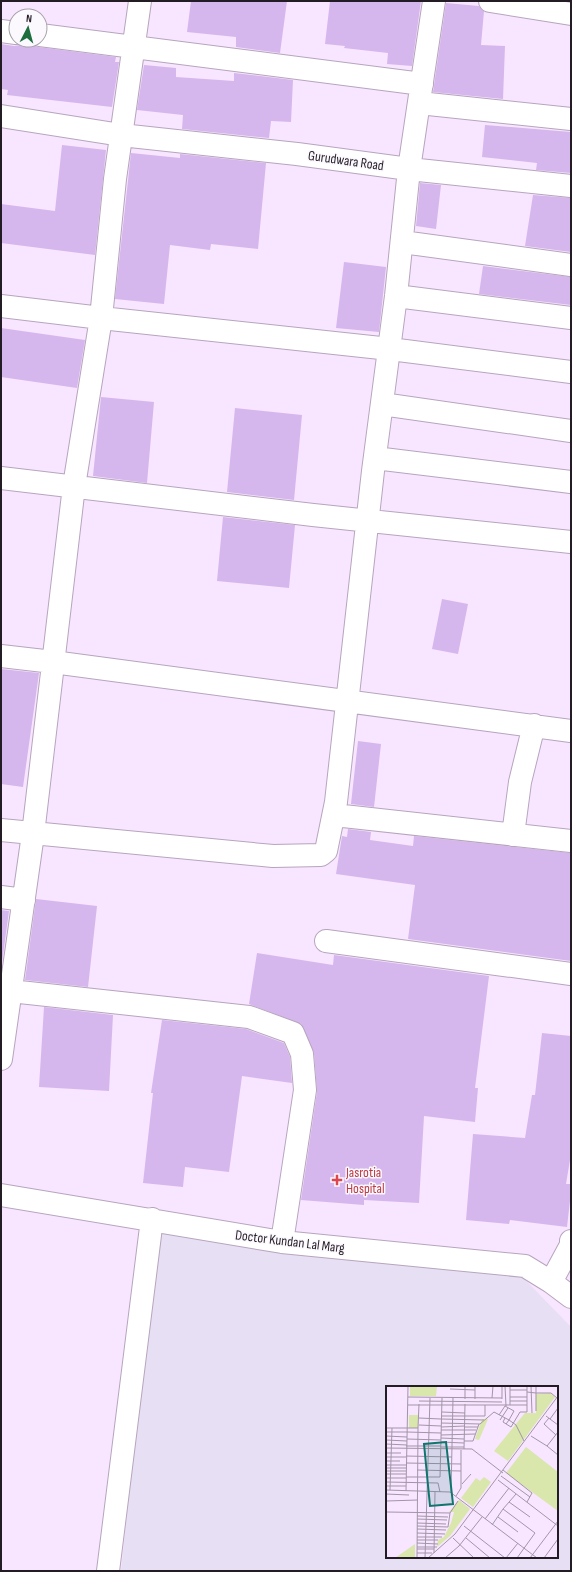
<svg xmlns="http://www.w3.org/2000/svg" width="572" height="1572" viewBox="0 0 572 1572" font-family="'Sofia Sans Condensed',sans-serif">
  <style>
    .education { fill: #e7dff4; fill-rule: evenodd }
    .building { fill: #d5b7ed }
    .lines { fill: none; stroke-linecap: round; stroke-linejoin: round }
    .minor-casing { stroke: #b7a5bd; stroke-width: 24 }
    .minor { stroke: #fff; stroke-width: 22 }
    .health-dot { fill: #e0444e; stroke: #fcf9fe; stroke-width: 1.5 }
    .labels { text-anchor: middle; stroke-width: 3; stroke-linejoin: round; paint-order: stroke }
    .street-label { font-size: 14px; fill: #231c25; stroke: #fcf9fe }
    .health-label { font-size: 14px; fill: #be3a42; stroke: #fcf9fe; text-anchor: start }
    .inset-road { fill: none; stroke: #a395a8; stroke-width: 1 }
    .view { fill: #0f766e; fill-opacity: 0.15; stroke: #0f766e; stroke-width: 2 }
    .inset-edge { fill: none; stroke: #231c25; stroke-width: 2 }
  </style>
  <rect width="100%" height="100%" fill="#f8e5ff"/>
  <path class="education" d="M 158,1214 L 506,1260 L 571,1327 L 571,1571 L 121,1571 ZM 387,1387 L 557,1387 L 557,1557 L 387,1557 Z"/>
  <path class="building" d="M 191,1 L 287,1 L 280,53 L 236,47 L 236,37 L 187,32 Z
    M 330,1 L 421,1 L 412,66 L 387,64 L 388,53 L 344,48 L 345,46 L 325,44 Z
    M 446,3 L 479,6 L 484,11 L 481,45 L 505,46 L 503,99 L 433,92 Z
    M 26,40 L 29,40 L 33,45 L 38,47 L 116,57 L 115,62 L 119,62 L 112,107 L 7,95 L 8,90 L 1,89 L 1,44 L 14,46 L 20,45 Z
    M 144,65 L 176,68 L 176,77 L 234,81 L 234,73 L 293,80 L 291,122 L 271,121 L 269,138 L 182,129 L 183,115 L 137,110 Z
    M 485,125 L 571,132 L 571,173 L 536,170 L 537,163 L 482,157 Z
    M 62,145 L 106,150 L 95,255 L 1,243 L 1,204 L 55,211 Z
    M 131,153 L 180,158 L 180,154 L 266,163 L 258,249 L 211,244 L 210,250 L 170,245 L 164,304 L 115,299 Z
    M 420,183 L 441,185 L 436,229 L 416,226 Z
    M 533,195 L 571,198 L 571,252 L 525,246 Z
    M 344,262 L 386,267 L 379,332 L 336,328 Z
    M 483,266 L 571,277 L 571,305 L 479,294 Z
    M 1,328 L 85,340 L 77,388 L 1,377 Z
    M 101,397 L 154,402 L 147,483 L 93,476 Z
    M 235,408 L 302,415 L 294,500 L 227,492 Z
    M 223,517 L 295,525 L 289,588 L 217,581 Z
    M 442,599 L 468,604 L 458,654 L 432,649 Z
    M 1,669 L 39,673 L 23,787 L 1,784 Z
    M 358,741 L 381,744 L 374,807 L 351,804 Z
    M 348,829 L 371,832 L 370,840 L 413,846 L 414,836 L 571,853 L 571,961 L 408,939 L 415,885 L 336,874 L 342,836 L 347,837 Z
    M 36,899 L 97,906 L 88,987 L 25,980 Z
    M 1,910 L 9,911 L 1,970 Z
    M 257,953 L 333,965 L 334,955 L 489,976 L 475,1088 L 478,1088 L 475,1122 L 424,1116 L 419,1203 L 364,1200 L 364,1205 L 301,1200 L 317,1092 L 314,1053 L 301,1024 L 249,1004 Z
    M 44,1007 L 113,1015 L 109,1091 L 39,1087 Z
    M 162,1020 L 246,1029 L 284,1043 L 290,1057 L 292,1083 L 242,1076 L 229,1172 L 185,1167 L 183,1187 L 143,1183 L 153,1093 L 151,1093 Z
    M 542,1033 L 571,1036 L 571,1154 L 566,1184 L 571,1184 L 571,1192 L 567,1227 L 510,1220 L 509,1224 L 466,1220 L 473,1134 L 525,1138 L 532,1095 L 535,1095 Z"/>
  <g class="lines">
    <defs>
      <path id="minor" d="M 490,1 L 571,14
        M 1,31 L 16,33
        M 40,35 L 422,84
        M 419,103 L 571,119
        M 1,116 L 121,135 L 297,154 L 409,169 L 571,186
        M 402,242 L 571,265
        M 396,296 L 571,318
        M 1,306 L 101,318 L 390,349 L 571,372
        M 382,404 L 571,431
        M 375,458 L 571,482
        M 1,478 L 313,515 L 571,542
        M 1,656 L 53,662 L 571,731
        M 334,815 L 571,841
        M 1,830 L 273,856 L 321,855 L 326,851 L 336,802 L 373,471 L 396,296 L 409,169 L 434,1
        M 513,835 L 520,782 L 534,725
        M 1,897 L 24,900
        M 326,941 L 571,974
        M 1,990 L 249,1017 L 293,1033 L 302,1054 L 305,1090 L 282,1242
        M 1,1059 L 33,834 L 74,486 L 101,318 L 115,179 L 140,1
        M 1,1195 L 282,1242 L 525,1266 L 551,1282 L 571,1297
        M 551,1282 L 571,1245 L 571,1241
        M 108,1571 L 152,1219"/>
    </defs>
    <use href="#minor" class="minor-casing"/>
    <use href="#minor" class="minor"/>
  </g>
  <path class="health-dot" d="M335 1174h4v4h4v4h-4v4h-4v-4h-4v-4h4z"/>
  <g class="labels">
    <g class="street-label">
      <text transform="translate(346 160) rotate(8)" y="5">Gurudwara Road</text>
      <text transform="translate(290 1241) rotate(7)" y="5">Doctor Kundan Lal Marg</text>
    </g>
    <g class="health-label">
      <text x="346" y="1177">Jasrotia<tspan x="346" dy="16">Hospital</tspan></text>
    </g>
  </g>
  <g transform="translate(386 1386)">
    <rect width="172" height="172" fill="#f8e5ff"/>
    <path d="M 24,0 L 51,0 L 50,10 L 24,10 ZM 164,7 L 169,11 L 122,75 L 108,65 L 139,27 L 150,27 L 150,8 ZM 23,29 L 32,29 L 32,42 L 23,42 ZM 96,33 L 102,33 L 93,54 L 89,53 ZM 140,61 L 172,86 L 172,125 L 120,87 ZM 98,91 L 105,96 L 87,121 L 75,112 L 90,92 L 94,95 ZM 73,114 L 84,123 L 64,150 L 51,161 L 52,154 L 58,151 L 65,137 L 68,126 L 63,126 ZM 29,158 L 29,172 L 9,172 Z" fill="#d9e6ac"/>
    <path class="inset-road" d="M 116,0 L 116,13M 119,0 L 120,20M 145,0 L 146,27M 64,3 L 89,4M 124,4 L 141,4M 141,6 L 150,7 L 150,0M 22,11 L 116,12M 124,11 L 141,11M 106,12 L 107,0M 79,13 L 79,0M 89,13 L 89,0M 33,15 L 116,16M 124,15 L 141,15M 22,19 L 141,19M 124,19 L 124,0M 150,25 L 150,7 L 165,7 L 171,12M 56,26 L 79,27M 113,29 L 119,20 L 128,25 L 123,34 L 130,39 L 138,55M 55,30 L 99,30 L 99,19M 160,30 L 172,39M 33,32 L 55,33M 119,32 L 117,36 L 125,41 L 134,26 L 141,26 L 141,0M 163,32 L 158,38 L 170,49M 55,33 L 98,34M 164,33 L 172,22M 114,34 L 122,22M 55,37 L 94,38 L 108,26 L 123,34 L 120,38M 33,39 L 55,40M 55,41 L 79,40M 79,41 L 92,41M 0,42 L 21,42M 21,42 L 32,42 L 31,172M 32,42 L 33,18M 55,44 L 90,44M 0,46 L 21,46M 21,46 L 55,47M 55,49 L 89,48M 0,50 L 21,51M 145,50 L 161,60 L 172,46M 55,52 L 78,53M 21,53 L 55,54M 0,54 L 21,55M 78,55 L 87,55 L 93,38M 55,56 L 78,57M 0,58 L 21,59M 20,60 L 55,60M 161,60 L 172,69M 55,61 L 78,61M 0,62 L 86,63 L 117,87M 78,63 L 79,18M 0,67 L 15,67M 20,70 L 66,71M 0,71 L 20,71M 0,75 L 14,75M 20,77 L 75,78M 0,79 L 20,79M 0,82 L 20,82M 31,84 L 75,85M 117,84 L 146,107 L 141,116M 0,85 L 20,85M 0,88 L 20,88M 115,90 L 144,111M 20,91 L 54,91 L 56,12M 0,92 L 20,92M 112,94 L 172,140M 0,96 L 52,97 L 54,106M 76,98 L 85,88M 0,100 L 20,100M 0,104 L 64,106 L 151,172M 4,104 L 6,42M 20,105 L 22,0M 65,107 L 67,12M 0,108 L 23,109M 70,110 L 75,102 L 75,64M 0,115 L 32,114M 123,116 L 144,131M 117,123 L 130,108M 1,126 L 64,127 L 62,141 L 31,140M 64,127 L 72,115M 31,130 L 62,131M 112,131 L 132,146M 31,133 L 61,134M 99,133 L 123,102M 31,137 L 60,138M 106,139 L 117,123 L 149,147 L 131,172M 78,140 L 119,172M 31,143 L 60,144M 31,147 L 59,148M 31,151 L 56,151M 67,152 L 88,172M 80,152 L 104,172M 31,154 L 52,154M 31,157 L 52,158M 31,161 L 51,161M 31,163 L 48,163M 31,167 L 46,167M 48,167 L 49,106M 39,172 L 44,12M 42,172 L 69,148 L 172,10M 59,172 L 73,160 L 96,131M 120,172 L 132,157M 144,172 L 172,135M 158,172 L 172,153"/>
    <path class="view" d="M 60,56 L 67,118 L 44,120 L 38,58 Z"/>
    <rect width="172" height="172" class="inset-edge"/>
  </g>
  <rect width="572" height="1572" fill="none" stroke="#231c25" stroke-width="4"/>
  <g transform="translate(28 28) rotate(6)"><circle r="19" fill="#fcf9fe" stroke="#a5a1a7"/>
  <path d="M0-3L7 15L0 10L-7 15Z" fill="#1d6e3e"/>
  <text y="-6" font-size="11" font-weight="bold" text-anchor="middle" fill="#231c25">N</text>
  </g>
</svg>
